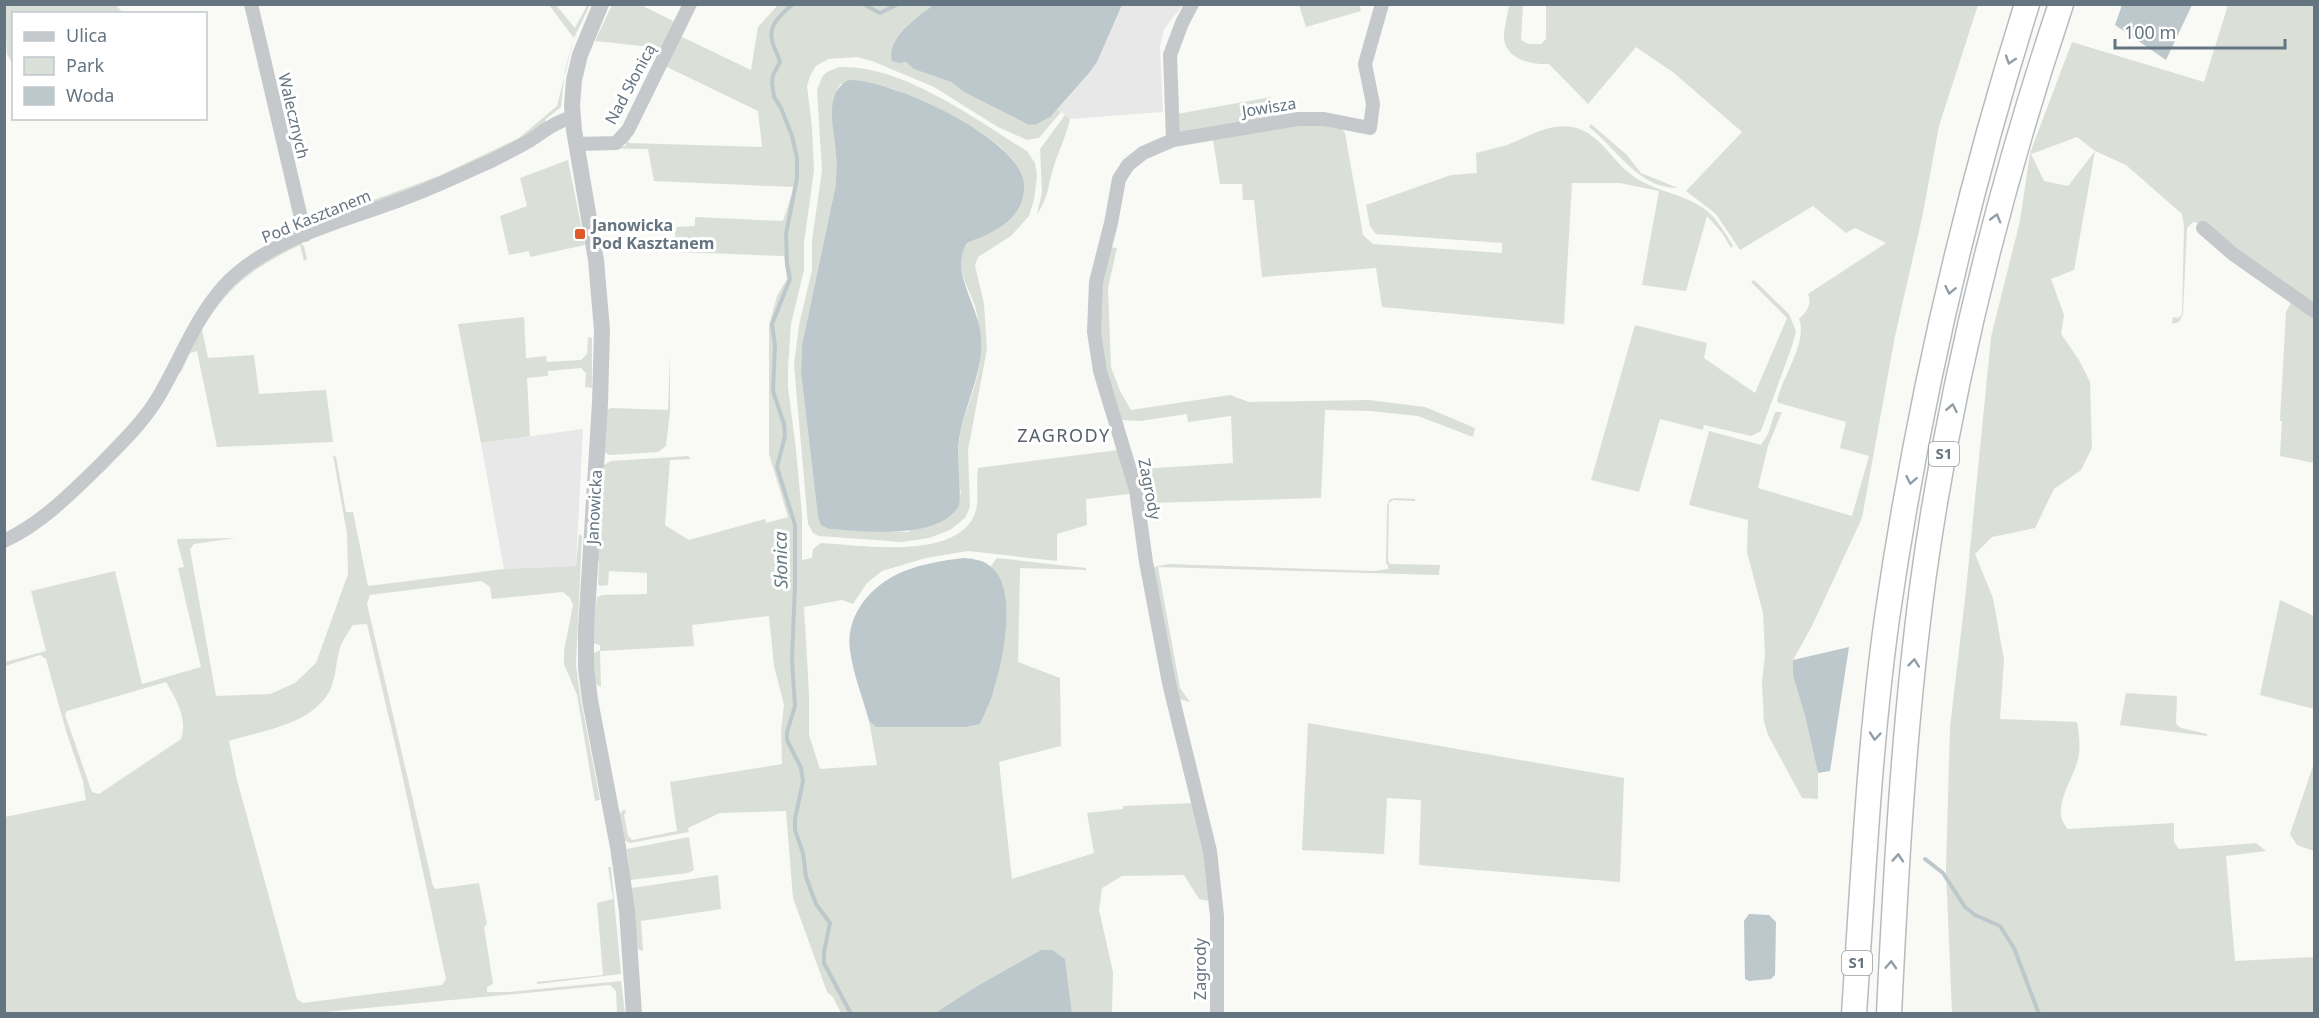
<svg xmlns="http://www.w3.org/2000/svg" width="2319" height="1018" viewBox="0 0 2319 1018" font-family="'Noto Sans',sans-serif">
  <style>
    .built { fill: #e7e8e7 }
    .green { fill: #dae0d7; fill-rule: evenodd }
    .water { fill: #bdc8cc }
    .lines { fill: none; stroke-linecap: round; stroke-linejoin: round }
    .stream { stroke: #bdc8cc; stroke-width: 4 }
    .motorway-casing { stroke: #b8bbbe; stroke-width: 27 }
    .minor { stroke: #c5c9cc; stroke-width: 14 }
    .tertiary { stroke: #c5c9cc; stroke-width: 16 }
    .motorway { stroke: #fff; stroke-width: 24 }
    .oneway { stroke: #929ea7 }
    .poi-dot { fill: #e15a2e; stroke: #fff; stroke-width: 2 }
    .labels { text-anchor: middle; stroke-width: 6; stroke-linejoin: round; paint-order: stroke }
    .shield { fill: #fff; stroke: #929ea7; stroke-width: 1.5 }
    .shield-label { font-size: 15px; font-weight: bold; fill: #647481 }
    .street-label { font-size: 16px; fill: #647481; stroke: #fff }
    .poi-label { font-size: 16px; font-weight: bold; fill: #647481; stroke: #fff; text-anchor: start }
    .neighbourhood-label { font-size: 18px; letter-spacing: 1.5px; fill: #56626c; stroke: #fff }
    .water-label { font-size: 18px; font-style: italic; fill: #647a82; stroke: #fff }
  </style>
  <rect width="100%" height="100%" fill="#f9f9f6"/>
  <path class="built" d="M 1122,5 L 1183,5 L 1164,29 L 1160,47 L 1163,112 L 1070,119 L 1057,108 L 1097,62 Z
    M 583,429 L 576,566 L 504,569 L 481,443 Z"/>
  <path class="green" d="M 4,5 L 116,5 L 123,13 L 14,14 L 13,65 L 7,54 Z
    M 549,5 L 556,5 L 575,28 L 587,5 L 590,5 L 574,38 L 565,70 L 561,107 L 545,120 L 547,124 L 475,163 L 310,229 L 309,224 L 441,175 L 519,138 L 557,106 L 574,38 Z
    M 612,5 L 641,5 L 675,22 L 662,48 L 595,41 Z
    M 778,5 L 933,5 L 908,25 L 899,63 L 906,62 L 915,69 L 951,82 L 964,92 L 1029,125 C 1042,124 1049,117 1057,108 L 1061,112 L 1039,138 L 1027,140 L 998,127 L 934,87 L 872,61 L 857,57 L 828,59 L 816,66 L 810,76 L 807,86 L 812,127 L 814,171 L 804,243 L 804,270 L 791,324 L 788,368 L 788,387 L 796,450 L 802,515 L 802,560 L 812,558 L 813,549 L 821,543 C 860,545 950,560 973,518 C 981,503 975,484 978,468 L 1118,450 L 1132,491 L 1129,494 L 1086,499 L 1087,525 L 1057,534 L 1057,561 L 968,551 L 926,558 L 882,571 L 867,583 L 853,604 L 842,600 L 804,607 L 809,694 L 809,735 L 820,769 L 877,765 L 869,721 L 876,727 L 994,690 C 1002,651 1019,600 991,566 L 997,558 L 1086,568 L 1086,570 L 1020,568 L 1018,662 L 1060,678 L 1061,746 L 999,762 L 1012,879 L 1094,853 L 1087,813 L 1123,809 L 1123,806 L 1193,803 L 1205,852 L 1210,901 L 1199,899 L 1184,875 L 1122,876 L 1102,888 L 1099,910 L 1113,972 L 1112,1013 L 1072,1013 L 1065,959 L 1051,950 L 1041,950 L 977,986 L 935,1013 L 841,1013 L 833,997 L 827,992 L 793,898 L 786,811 L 720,813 L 688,828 L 689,832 L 630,843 L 624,840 C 621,829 614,815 625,809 L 626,813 L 624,814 L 628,836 L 632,840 L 677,831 L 670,782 L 782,764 L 781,731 L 784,705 L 774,666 L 769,616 L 692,625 L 694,646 L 600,651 L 601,687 L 594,683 L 592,654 L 600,650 L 600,645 L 592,643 L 597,597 L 603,595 L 647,594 L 647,573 L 609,571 L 608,585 L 601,586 L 598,584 L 599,562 L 597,560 L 604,465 L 611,461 L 688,456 L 691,459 L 670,460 L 665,525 L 689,540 L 765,519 L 766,523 L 788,517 L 769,454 L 769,325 L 777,296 L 787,279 L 784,256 L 678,252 L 675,233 L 677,227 L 695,226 L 695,217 L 783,221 L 794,187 L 654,181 L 648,149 L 588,148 L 625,146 L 626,144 L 619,143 L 637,123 L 628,143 L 762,147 L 758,111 L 665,66 L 680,36 L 751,70 L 758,27 Z
    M 1299,5 L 1359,5 L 1361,11 L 1306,27 Z
    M 1509,5 L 1523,5 L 1521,40 L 1528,44 L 1541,44 L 1546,39 L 1546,5 L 1978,5 L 1939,126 L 1922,218 L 1895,336 L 1862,518 L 1812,626 L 1793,660 L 1793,676 L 1805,716 L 1818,773 L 1818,799 L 1802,798 L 1768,735 L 1764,722 L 1762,684 L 1765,654 L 1763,613 L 1747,552 L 1748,520 L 1689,505 L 1709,431 L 1761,445 L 1768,434 L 1775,412 L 1782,412 L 1768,446 L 1758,488 L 1852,516 L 1869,456 L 1840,448 L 1846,422 L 1779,403 L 1777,401 C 1782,377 1808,342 1799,319 C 1807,311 1812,305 1808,294 L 1886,243 L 1855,228 L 1846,233 L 1813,206 L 1740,250 L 1716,214 L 1686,191 L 1742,132 L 1674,73 L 1636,47 L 1588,104 L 1549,64 C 1529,65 1502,58 1504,33 C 1505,24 1508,14 1509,5 Z
    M 2228,5 L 2314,5 L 2314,306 L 2253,264 L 2205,225 L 2193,222 L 2187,228 L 2183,314 L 2179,322 L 2172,324 L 2173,317 L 2179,318 L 2182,314 L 2184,226 L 2182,214 L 2126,165 L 2095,151 L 2074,270 L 2051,279 L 2064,315 L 2061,334 L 2079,360 L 2090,382 L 2092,448 L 2081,470 L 2054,489 L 2035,528 L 1992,537 L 1975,554 L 1993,598 L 2004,660 L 2000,719 L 2077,722 C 2079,735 2081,746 2078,759 C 2073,781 2049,810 2068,829 L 2174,823 L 2174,842 L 2179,849 L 2256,843 L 2266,851 L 2226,856 L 2235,961 L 2314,957 L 2314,1013 L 1952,1014 L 1946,870 L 1950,727 L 1966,590 L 1991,337 L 2020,221 L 2030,153 L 2072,42 L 2204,82 ZM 2077,137 L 2095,151 L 2068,186 L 2044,181 L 2031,154 Z
    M 839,67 C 902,64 975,119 1027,151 L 1035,163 L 1037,176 L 1034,200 L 1029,216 L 1011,236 L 978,257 L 975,265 L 984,304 L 987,349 L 968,450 L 970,507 L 965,518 L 950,530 L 929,538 L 902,542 L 819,536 L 813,533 L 808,524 L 794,365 L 799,325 L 812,270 L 812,240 L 822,171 L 817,90 L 822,77 L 827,72 ZM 840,84 C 855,85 872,84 886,87 C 896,89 906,95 916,99 C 951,114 1038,152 1022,201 C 1012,231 969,231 962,253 C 957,272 969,289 975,306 C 979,318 981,348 980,360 C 978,386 964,410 960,435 C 957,455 958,475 961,494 L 908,532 L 829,529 L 818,517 L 801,373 L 802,345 L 836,184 C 836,175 837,165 836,155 C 834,130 828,107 840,84 Z
    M 1271,97 L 1275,120 L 1182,133 L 1179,131 L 1177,114 Z
    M 1065,115 L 1070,119 C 1066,137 1058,152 1053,169 C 1047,188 1049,197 1037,214 L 1042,192 L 1040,149 Z
    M 1299,121 L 1340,127 L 1345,133 L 1363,235 L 1373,244 L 1502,253 L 1502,243 L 1376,234 L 1370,226 L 1366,205 L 1451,175 L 1477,173 L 1476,153 C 1486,150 1497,148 1507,145 C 1528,137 1549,123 1572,127 C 1597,131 1611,158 1628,172 C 1651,192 1682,192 1706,210 C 1717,219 1726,234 1733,246 L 1731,248 L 1722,233 L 1707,216 L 1686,291 L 1642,285 L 1659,191 L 1620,183 L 1572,183 L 1564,324 L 1382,307 L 1376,268 L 1262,277 L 1254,200 L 1243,200 L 1242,184 L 1220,184 L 1213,140 L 1224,139 L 1231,134 Z
    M 1591,124 L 1627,155 L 1641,173 L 1678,188 C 1639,189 1616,148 1589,127 Z
    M 568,160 L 582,230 L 579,231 L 581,238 L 584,238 L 585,245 L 530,257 L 529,251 L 509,255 L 500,216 L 527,206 L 520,178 Z
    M 299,242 L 304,246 L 307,259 L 304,261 L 300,245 C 253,268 230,284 202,329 L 208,358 L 254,355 L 259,394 L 326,390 L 333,442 L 217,447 L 197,351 L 190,353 L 180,374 L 179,368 C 193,343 206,313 225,292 C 245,269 273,255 299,242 Z
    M 1109,247 L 1117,248 L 1108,288 L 1111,367 L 1120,391 L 1131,410 L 1230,395 L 1249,402 L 1369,400 L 1425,407 L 1475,428 L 1473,437 L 1418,416 L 1370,411 L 1325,410 L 1321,498 L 1148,503 L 1149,512 L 1145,513 L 1137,466 L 1140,463 L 1142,469 L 1233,463 L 1231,416 L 1188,422 L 1187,414 L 1140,421 L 1121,420 L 1110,392 L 1097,314 Z
    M 1754,280 L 1789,314 L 1796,331 L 1792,346 L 1761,431 L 1751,436 L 1704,425 L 1703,430 L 1660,419 L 1639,492 L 1591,480 L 1635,325 L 1707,343 L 1704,358 L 1755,393 L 1787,318 L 1751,282 Z
    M 2291,302 L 2314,315 L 2314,463 L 2280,456 L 2282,421 L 2280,421 L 2286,312 Z
    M 524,317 L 526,358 L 546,356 L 547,362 L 581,360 L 587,354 L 588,337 L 592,338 L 592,388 L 585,387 L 586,373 L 581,368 L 548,371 L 548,376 L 527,378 L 530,436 L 481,443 L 458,324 Z
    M 670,352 L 670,412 L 666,446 L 658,452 L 610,455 L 603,452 L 605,410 L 612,408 L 668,410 Z
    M 333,455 L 336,457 L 346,512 L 353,512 L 368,586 L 504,569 L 576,566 L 579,534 L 582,536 L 576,665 L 580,695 L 600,800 L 595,801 L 577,695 L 564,664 L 564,651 L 573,605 L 570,598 L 563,592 L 492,599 L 490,587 L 482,581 L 370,595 L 367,604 L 433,886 L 436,889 L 479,883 L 487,924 L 484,927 L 493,984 L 487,987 L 487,992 L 507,992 L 621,981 L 625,1013 L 617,1013 L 616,991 L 610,985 L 303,1014 L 5,1013 L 5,817 L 86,800 L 83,781 L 66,731 L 46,659 L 40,655 L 5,666 L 5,662 L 46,651 L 31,591 L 115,571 L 142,684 L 201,667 L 178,568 L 184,567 L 177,541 L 178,539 L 236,538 L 194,544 L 190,549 L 216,696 L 270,694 L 295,683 L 316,663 L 348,574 L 347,534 ZM 367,624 L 400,765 L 446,979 L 442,985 L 303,1003 L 297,999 L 237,780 L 229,741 C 260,731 304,726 325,698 C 337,684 335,661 341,645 C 344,638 349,631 353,625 ZM 166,682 C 176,699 188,719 181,739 L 99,794 L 92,792 L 65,715 L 67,711 Z
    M 1395,498 L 1415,499 L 1415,501 L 1393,500 L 1389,503 L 1388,561 L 1390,564 L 1440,565 L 1439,575 L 1158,567 L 1180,688 L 1190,702 L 1179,699 L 1152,569 L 1154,567 L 1169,564 L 1374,571 L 1388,569 L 1388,566 L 1386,563 L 1387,506 L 1389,500 Z
    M 2280,600 L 2314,616 L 2314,709 L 2260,695 Z
    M 2126,693 L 2177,696 L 2176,724 L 2181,728 L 2207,734 L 2207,736 L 2120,725 Z
    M 1308,723 L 1624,778 L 1620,882 L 1419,865 L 1421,800 L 1387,798 L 1384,854 L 1302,850 Z
    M 2314,763 L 2314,851 L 2297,845 L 2290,834 Z
    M 689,837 L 694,870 L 688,873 L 630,880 L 627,849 Z
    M 608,867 L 611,867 L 621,974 L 538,984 L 536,982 L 603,975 L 597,903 L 613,899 Z
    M 718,875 L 721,909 L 641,921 L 643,951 L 638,949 L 636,945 L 631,890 L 632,888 Z"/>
  <path class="water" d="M 933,5 L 933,4 L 1122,5 L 1097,62 L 1089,73 L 1050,117 L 1037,124 L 1029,125 L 964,92 L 951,82 L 914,69 L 906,62 L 899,63 L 892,61 C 886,38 918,17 933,5 Z
    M 2122,5 L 2192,5 L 2166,60 L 2115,25 Z
    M 849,80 C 890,79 1021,138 1024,184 C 1026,212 1004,227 982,237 C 977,239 969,241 966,245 C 963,250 961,257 961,263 C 961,286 979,311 981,337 C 984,370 966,402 960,434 C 955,458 962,482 959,506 C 937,541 864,531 829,529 L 821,525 L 818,517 L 801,373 L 802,345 L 836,184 C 836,175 837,165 836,155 C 835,132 822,93 849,80 Z
    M 964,558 C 974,559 983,560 990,566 C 1019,587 1003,660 994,689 C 991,701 985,712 980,724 L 965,727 L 876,727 L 869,721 C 863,698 853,674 850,650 C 848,637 851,622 858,610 C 881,571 922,563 964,558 Z
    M 1849,647 L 1830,771 L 1818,773 L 1805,716 L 1793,676 L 1793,660 Z
    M 1749,914 L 1769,915 L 1776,922 L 1775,975 L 1771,979 L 1749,981 L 1745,979 L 1744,921 Z
    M 1041,950 L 1052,950 L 1065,959 L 1072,1013 L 935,1013 L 977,986 Z"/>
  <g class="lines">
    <path class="stream" d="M 793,4 C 783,13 768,24 772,40 C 773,47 778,54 780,62 L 773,75 L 772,83 L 774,97 L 781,108 L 792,136 L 797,158 L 797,178 L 786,234 L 787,264 L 790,279 L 772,324 L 775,346 L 773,391 L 784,424 L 785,436 L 777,467 L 795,525 L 795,584 L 792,659 L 795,706 L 787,732 L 787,740 L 801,768 L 803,781 L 795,819 L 795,830 L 803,853 L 806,877 L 816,904 L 830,923 L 824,952 L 824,963 L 851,1014
      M 863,4 L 880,13 L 898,4
      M 1925,859 L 1943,873 L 1965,907 L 1975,915 L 2000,926 L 2014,948 L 2039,1014"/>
    <defs>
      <path id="motorway" d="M 1854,1014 C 1863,882 1869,748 1887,618 C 1917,410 1964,204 2027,4
        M 1889,1014 C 1896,869 1904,724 1923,581 C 1950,385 1998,192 2061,4"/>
    </defs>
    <use href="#motorway" class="motorway-casing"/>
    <path class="minor" d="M 251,4 L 305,235
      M 1173,140 L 1170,55 L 1182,23 L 1192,4
      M 576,144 L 616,143 L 628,130 L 690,4
      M 2203,228 L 2233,254 L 2314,311
      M 4,541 C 42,523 70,494 100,465 C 121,443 143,423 159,396 C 180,360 195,319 223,287 C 269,237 344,222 405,198 C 435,187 464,173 493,160 C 505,154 517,148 529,141 C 543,132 556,121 573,117
      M 1217,1014 L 1217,916 L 1210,851 L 1169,683 L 1146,562 L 1136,490 L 1100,371 L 1094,332 L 1096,282 L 1111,223 L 1119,179 L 1128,165 L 1143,153 L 1173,140 L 1298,119 L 1324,119 L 1370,128 L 1373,104 L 1365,64 L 1382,4"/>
    <path class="tertiary" d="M 601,4 L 580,55 L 574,80 L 572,105 L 574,130 L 596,260 L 602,330 L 600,403 L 586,630 L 586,668 L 590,700 L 618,847 L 627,911 L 634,1014"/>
    <use href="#motorway" class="motorway"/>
  </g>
  <defs><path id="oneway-chevron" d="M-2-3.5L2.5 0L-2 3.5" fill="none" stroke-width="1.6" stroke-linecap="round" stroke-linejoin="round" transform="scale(1.5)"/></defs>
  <g class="oneway">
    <use href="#oneway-chevron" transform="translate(2010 60) rotate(108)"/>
    <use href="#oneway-chevron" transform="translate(1996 218) rotate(-74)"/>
    <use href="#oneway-chevron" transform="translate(1950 290) rotate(102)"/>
    <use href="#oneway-chevron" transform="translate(1952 408) rotate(-79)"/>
    <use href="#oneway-chevron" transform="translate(1911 480) rotate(101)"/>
    <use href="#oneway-chevron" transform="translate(1914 663) rotate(-84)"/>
    <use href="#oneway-chevron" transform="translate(1875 736) rotate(95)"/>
    <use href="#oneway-chevron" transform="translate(1898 858) rotate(-86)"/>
    <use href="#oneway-chevron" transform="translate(1891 965) rotate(-87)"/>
  </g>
  <rect class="poi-dot" x="574" y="228" width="12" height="12" rx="3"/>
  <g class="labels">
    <g class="shield">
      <rect x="1929" y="442" width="30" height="24" rx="4.5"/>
      <rect x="1842" y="951" width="30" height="24" rx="4.5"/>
    </g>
    <g class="shield-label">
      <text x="1944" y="459">S1</text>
      <text x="1857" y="968">S1</text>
    </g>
    <g class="street-label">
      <text transform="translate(630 84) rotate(-62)" y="6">Nad Słonicą</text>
      <text transform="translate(1269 107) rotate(-9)" y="6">Jowisza</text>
      <text transform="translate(294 116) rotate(77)" y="6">Walecznych</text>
      <text transform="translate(316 216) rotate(-22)" y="6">Pod Kasztanem</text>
      <text transform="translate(1150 489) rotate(79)" y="6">Zagrody</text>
      <text transform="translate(594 507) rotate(-87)" y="6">Janowicka</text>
      <text transform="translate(1200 969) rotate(-90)" y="6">Zagrody</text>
    </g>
    <g class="poi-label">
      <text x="592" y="231">Janowicka<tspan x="592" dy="18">Pod Kasztanem</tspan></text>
    </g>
    <g class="neighbourhood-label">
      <text x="1064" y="442">ZAGRODY</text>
    </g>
    <g class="water-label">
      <text transform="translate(781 560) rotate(-91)" y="6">Słonica</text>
    </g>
  </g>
  <rect width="2319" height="1018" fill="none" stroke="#647481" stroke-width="12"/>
  <rect x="12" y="12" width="195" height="108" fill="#ffffff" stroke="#c1c7cd" stroke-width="1.5"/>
  <rect x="24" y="32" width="30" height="9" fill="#c5c9cc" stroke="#c1c7cd" stroke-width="1.5"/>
  <text x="66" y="42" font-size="18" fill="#647481">Ulica</text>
  <rect x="24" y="57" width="30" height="18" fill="#dae0d7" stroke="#c1c7cd" stroke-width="1.5"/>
  <text x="66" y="72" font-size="18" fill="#647481">Park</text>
  <rect x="24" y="87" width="30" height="18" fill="#bdc8cc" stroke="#c1c7cd" stroke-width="1.5"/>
  <text x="66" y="102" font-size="18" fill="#647481">Woda</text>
  <path d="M2115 39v9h170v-9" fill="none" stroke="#647481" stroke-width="3"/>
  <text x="2124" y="39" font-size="18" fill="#647481" stroke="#ffffff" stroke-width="4.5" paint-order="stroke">100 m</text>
</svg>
